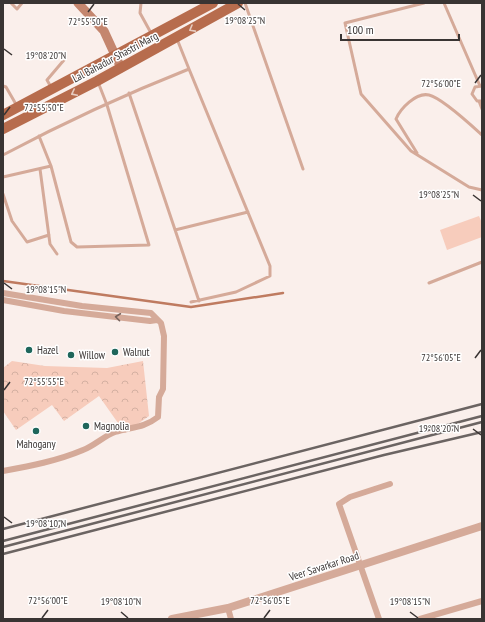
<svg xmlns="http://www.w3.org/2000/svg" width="485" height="622" viewBox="0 0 485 622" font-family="'PT Sans Narrow',sans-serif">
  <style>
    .park { fill: url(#park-crowns) }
    .pitch { fill: #f7ccbc }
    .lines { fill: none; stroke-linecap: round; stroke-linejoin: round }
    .stream { stroke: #bf7b60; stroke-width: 2.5 }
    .service { stroke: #d5aa99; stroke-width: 3 }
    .minor { stroke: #d5aa99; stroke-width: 6 }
    .tertiary { stroke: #d5aa99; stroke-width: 8 }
    .secondary { stroke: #c4866e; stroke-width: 9 }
    .primary { stroke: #b76c4d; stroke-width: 10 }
    .rail { stroke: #6b6462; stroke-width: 2.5 }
    .oneway { stroke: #e6ccc1 }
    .oneway2 { stroke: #77635c }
    .ticks { fill: none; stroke: #393433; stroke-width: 1.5 }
    .poi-dot { fill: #1e665b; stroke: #fff; stroke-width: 1.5 }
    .labels { text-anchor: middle; stroke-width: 3; stroke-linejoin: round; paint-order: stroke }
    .street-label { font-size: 11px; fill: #393433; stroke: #fff }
    .poi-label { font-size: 11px; fill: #393433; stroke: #fff; text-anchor: start }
    .ticks-label { font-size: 10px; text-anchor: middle; fill: #393433; stroke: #fff; stroke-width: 3; stroke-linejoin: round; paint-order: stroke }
  </style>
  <defs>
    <pattern id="park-crowns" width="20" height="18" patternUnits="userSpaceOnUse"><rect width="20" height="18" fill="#f7ccbc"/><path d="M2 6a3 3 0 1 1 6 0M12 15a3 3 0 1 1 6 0" fill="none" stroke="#d4b0a2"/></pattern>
  </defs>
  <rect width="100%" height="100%" fill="#faefeb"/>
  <path class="park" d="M 12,361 L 45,366 L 107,368 L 143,361 L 149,416 L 125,433 L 99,396 L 64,421 L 52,405 L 16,430 L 3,411 L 3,368 Z"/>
  <path class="pitch" d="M 479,216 L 482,223 L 482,237 L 447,250 L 440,230 Z"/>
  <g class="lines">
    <path class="stream" d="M 3,281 L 191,307 L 283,293"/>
    <path class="service" d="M 11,3 L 17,9 L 22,3
      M 141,3 L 140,13 L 151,33
      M 245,3 L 303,169
      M 424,3 L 345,23 L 361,94 L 411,151 L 469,187 L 482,190
      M 444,3 L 480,86
      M 177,39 L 189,69
      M 3,86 L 6,87 L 17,106
      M 482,86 L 475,87 L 472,94 L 477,101 L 482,101
      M 51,87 L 47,80 L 64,60
      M 129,93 L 199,301
      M 479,101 L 482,109
      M 39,136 L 51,166 L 71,242 L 77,247 L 149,245 L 107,105 L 98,82
      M 417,153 L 396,119 C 400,109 416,92 429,95 C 442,98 471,125 482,135
      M 3,155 C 63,123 126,94 189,69 L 270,266 L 270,276 L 236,292 L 191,302
      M 40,169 L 50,244 L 57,254
      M 3,177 L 51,166
      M 3,194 L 12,221 L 27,242 L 49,235
      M 175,230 L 248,212
      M 429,283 L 482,262"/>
    <path class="minor" d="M 3,293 L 82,306 L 151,313 L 161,323 L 164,336 L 163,389 L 159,397 L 158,417 C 144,428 131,427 115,432 C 104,436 94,446 83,450 C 57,461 30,466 3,471
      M 3,300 L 64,311 L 150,321 L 157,320
      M 228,608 L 231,619
      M 379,619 L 339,504 L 350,497 L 390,484
      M 420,619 L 482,601"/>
    <path class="tertiary" d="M 172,619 L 228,608 L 482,526"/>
    <path class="secondary" d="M 78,3 L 104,31 L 121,68"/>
    <path class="primary" d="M 3,115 L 213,3
      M 3,129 L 97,81 L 238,3"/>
    <path class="rail" d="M 3,529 L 482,404
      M 3,541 L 482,416
      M 3,547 L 482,422
      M 3,554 L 384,455 L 482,432"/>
  </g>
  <defs><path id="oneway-chevron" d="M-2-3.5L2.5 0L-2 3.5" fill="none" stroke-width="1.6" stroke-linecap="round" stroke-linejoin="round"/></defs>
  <g class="oneway">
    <use href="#oneway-chevron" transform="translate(192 29) rotate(151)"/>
    <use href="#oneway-chevron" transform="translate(74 93) rotate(153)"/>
  </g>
  <use class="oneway2" href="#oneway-chevron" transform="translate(118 317) rotate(-173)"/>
  <path class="ticks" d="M 238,4 L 245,10M 88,12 L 94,4M 4,49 L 12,55M 475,83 L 481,75M 4,115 L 10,107M 473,195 L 481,201M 4,283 L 12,289M 475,358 L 481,350M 4,390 L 10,382M 473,429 L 481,435M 4,517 L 12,523M 121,612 L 128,618M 410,612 L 418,618M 42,618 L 48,610M 264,618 L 270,610"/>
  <g class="poi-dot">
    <circle cx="29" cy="350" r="4"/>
    <circle cx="115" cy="352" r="4"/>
    <circle cx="71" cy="355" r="4"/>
    <circle cx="86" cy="426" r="4"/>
    <circle cx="36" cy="431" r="4"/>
  </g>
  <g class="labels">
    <g class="street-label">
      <text transform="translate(115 57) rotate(-28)" y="4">Lal Bahadur Shastri Marg</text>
      <text transform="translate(324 566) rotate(-18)" y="4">Veer Savarkar Road</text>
    </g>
    <g class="poi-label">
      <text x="37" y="354">Hazel</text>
      <text x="123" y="356">Walnut</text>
      <text x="79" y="359">Willow</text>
      <text x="94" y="430">Magnolia</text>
      <text x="36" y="448" text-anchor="middle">Mahogany</text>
    </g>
  </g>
  <g class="ticks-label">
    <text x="245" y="24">19°08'25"N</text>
    <text x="88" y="25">72°55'50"E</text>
    <text x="46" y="59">19°08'20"N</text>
    <text x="441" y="87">72°56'00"E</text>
    <text x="44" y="111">72°55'50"E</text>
    <text x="439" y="198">19°08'25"N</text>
    <text x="46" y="293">19°08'15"N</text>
    <text x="441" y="361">72°56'05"E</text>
    <text x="44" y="385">72°55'55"E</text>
    <text x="439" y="432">19°08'20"N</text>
    <text x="46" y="527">19°08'10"N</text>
    <text x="48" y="604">72°56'00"E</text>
    <text x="270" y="604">72°56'05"E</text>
    <text x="121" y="605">19°08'10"N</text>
    <text x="410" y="605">19°08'15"N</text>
  </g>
  <rect width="485" height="622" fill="none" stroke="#393433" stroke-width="8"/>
  <path d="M341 34v6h118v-6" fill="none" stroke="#393433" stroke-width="2"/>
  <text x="347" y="34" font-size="12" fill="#393433" stroke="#ffffff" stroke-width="3" paint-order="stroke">100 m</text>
</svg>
